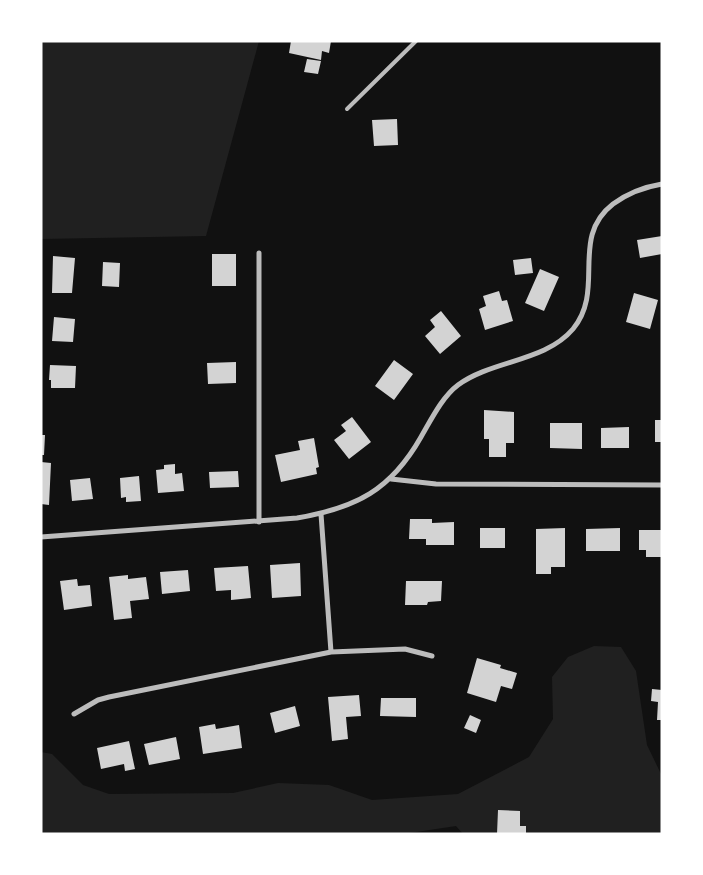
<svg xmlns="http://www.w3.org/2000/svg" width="703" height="875" viewBox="0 0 703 875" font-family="Signika,sans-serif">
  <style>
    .green { fill: #202020 }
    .building { fill: #d3d3d3 }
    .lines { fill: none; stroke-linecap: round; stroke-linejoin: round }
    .service { stroke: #bcbcbc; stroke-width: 4 }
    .minor { stroke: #bcbcbc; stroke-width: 5 }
  </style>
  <rect width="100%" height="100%" fill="#111"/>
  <path class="green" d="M 41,41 L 259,41 L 206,236 L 41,239 Z
    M 594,646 L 621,647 L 636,671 L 647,745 L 662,776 L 662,834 L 463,834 L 456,826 L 403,834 L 41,834 L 41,752 L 52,754 L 83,785 L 109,794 L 233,793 L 278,783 L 329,785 L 372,800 L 458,794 L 529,757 L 553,719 L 552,677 L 568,657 Z"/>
  <path class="building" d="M 291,41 L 331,41 L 329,53 L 322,51 L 321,60 L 289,53 Z
    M 307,59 L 321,61 L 318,74 L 304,72 Z
    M 397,119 L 398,145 L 374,146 L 372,120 Z
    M 662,236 L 662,254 L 640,258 L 637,240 Z
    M 212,254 L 236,254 L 236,286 L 212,286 Z
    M 53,256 L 75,258 L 72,293 L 52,293 Z
    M 531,258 L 533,273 L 515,275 L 513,260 Z
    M 103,262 L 120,263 L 119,287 L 102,286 Z
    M 540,269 L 559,277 L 544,311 L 525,303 Z
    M 499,291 L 502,301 L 507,300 L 513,321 L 485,330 L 479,309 L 486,306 L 483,296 Z
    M 634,293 L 658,300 L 650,329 L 626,322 Z
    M 441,311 L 461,336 L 440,354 L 425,336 L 435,327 L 430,320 Z
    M 54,317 L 75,319 L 73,342 L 52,341 Z
    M 394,360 L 413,374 L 394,400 L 375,386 Z
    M 236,362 L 236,383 L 208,384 L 207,363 Z
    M 50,365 L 76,366 L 75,388 L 51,388 L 51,380 L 49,380 Z
    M 484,410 L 514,412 L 514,443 L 506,443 L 506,457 L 489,457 L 489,439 L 484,439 Z
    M 352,417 L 371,442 L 349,459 L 334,440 L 346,431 L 341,425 Z
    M 655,420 L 662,420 L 662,442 L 655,442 Z
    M 550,423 L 582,423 L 582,449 L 550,448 Z
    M 629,427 L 629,448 L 601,448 L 601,428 Z
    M 41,435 L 45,435 L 44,455 L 41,455 Z
    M 314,438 L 319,467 L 316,468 L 317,474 L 281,482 L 275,455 L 300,450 L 298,441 Z
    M 41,462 L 51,463 L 49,505 L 41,504 Z
    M 175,464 L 175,474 L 182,473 L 184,491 L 158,493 L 156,470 L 164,469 L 164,465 Z
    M 238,471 L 239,487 L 210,488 L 209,472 Z
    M 139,476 L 141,501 L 126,502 L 126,497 L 121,498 L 120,478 Z
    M 90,478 L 93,499 L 72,501 L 70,480 Z
    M 410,519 L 432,519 L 432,523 L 454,522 L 454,545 L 426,545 L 426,539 L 409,539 Z
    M 480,528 L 505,528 L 505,548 L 480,548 Z
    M 565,528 L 565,567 L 551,567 L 551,574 L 536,574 L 536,529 Z
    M 620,528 L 620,551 L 586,551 L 586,529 Z
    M 639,530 L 662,530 L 662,557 L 646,557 L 646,550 L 639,550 Z
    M 300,563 L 301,596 L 272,598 L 270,565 Z
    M 248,566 L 251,598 L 231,600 L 231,590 L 216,591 L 214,568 Z
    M 188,570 L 190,591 L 162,594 L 160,572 Z
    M 128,575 L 128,579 L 146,577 L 149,599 L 130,601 L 132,618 L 114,620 L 109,577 Z
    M 77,579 L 78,586 L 90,585 L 92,606 L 64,610 L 60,581 Z
    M 406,581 L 442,581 L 441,601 L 428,602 L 427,605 L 405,605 Z
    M 477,658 L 501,665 L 500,668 L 517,673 L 512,689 L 501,686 L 496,702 L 467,693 Z
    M 652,689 L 662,690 L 662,720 L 657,720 L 658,702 L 651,701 Z
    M 359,695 L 361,716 L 346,717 L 348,739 L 332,741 L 328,697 Z
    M 381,698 L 416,698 L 416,717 L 380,716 Z
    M 295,706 L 300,726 L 275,733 L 270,713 Z
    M 470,715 L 481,720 L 476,733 L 464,728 Z
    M 215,724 L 216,729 L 239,725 L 242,748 L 203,754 L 199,727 Z
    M 176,737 L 180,759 L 149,765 L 144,744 Z
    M 129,741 L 135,769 L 125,771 L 124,764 L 101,769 L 97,748 Z
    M 498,810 L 520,811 L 520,826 L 526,826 L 526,834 L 497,834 Z"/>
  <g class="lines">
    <path class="service" d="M 347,109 L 416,41"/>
    <path class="minor" d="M 391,479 L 436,484 L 662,485
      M 321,514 L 331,652
      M 259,522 L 259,253
      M 41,537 L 297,518 C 356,508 391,490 421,437 C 431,420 442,397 458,385 C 492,360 545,362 573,329 C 606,289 569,238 613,204 C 628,193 644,187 662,184
      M 74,714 L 98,700 L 109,697 L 331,652 L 405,649 L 432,656"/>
  </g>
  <rect width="703" height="875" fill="none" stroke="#ffffff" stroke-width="85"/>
</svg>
